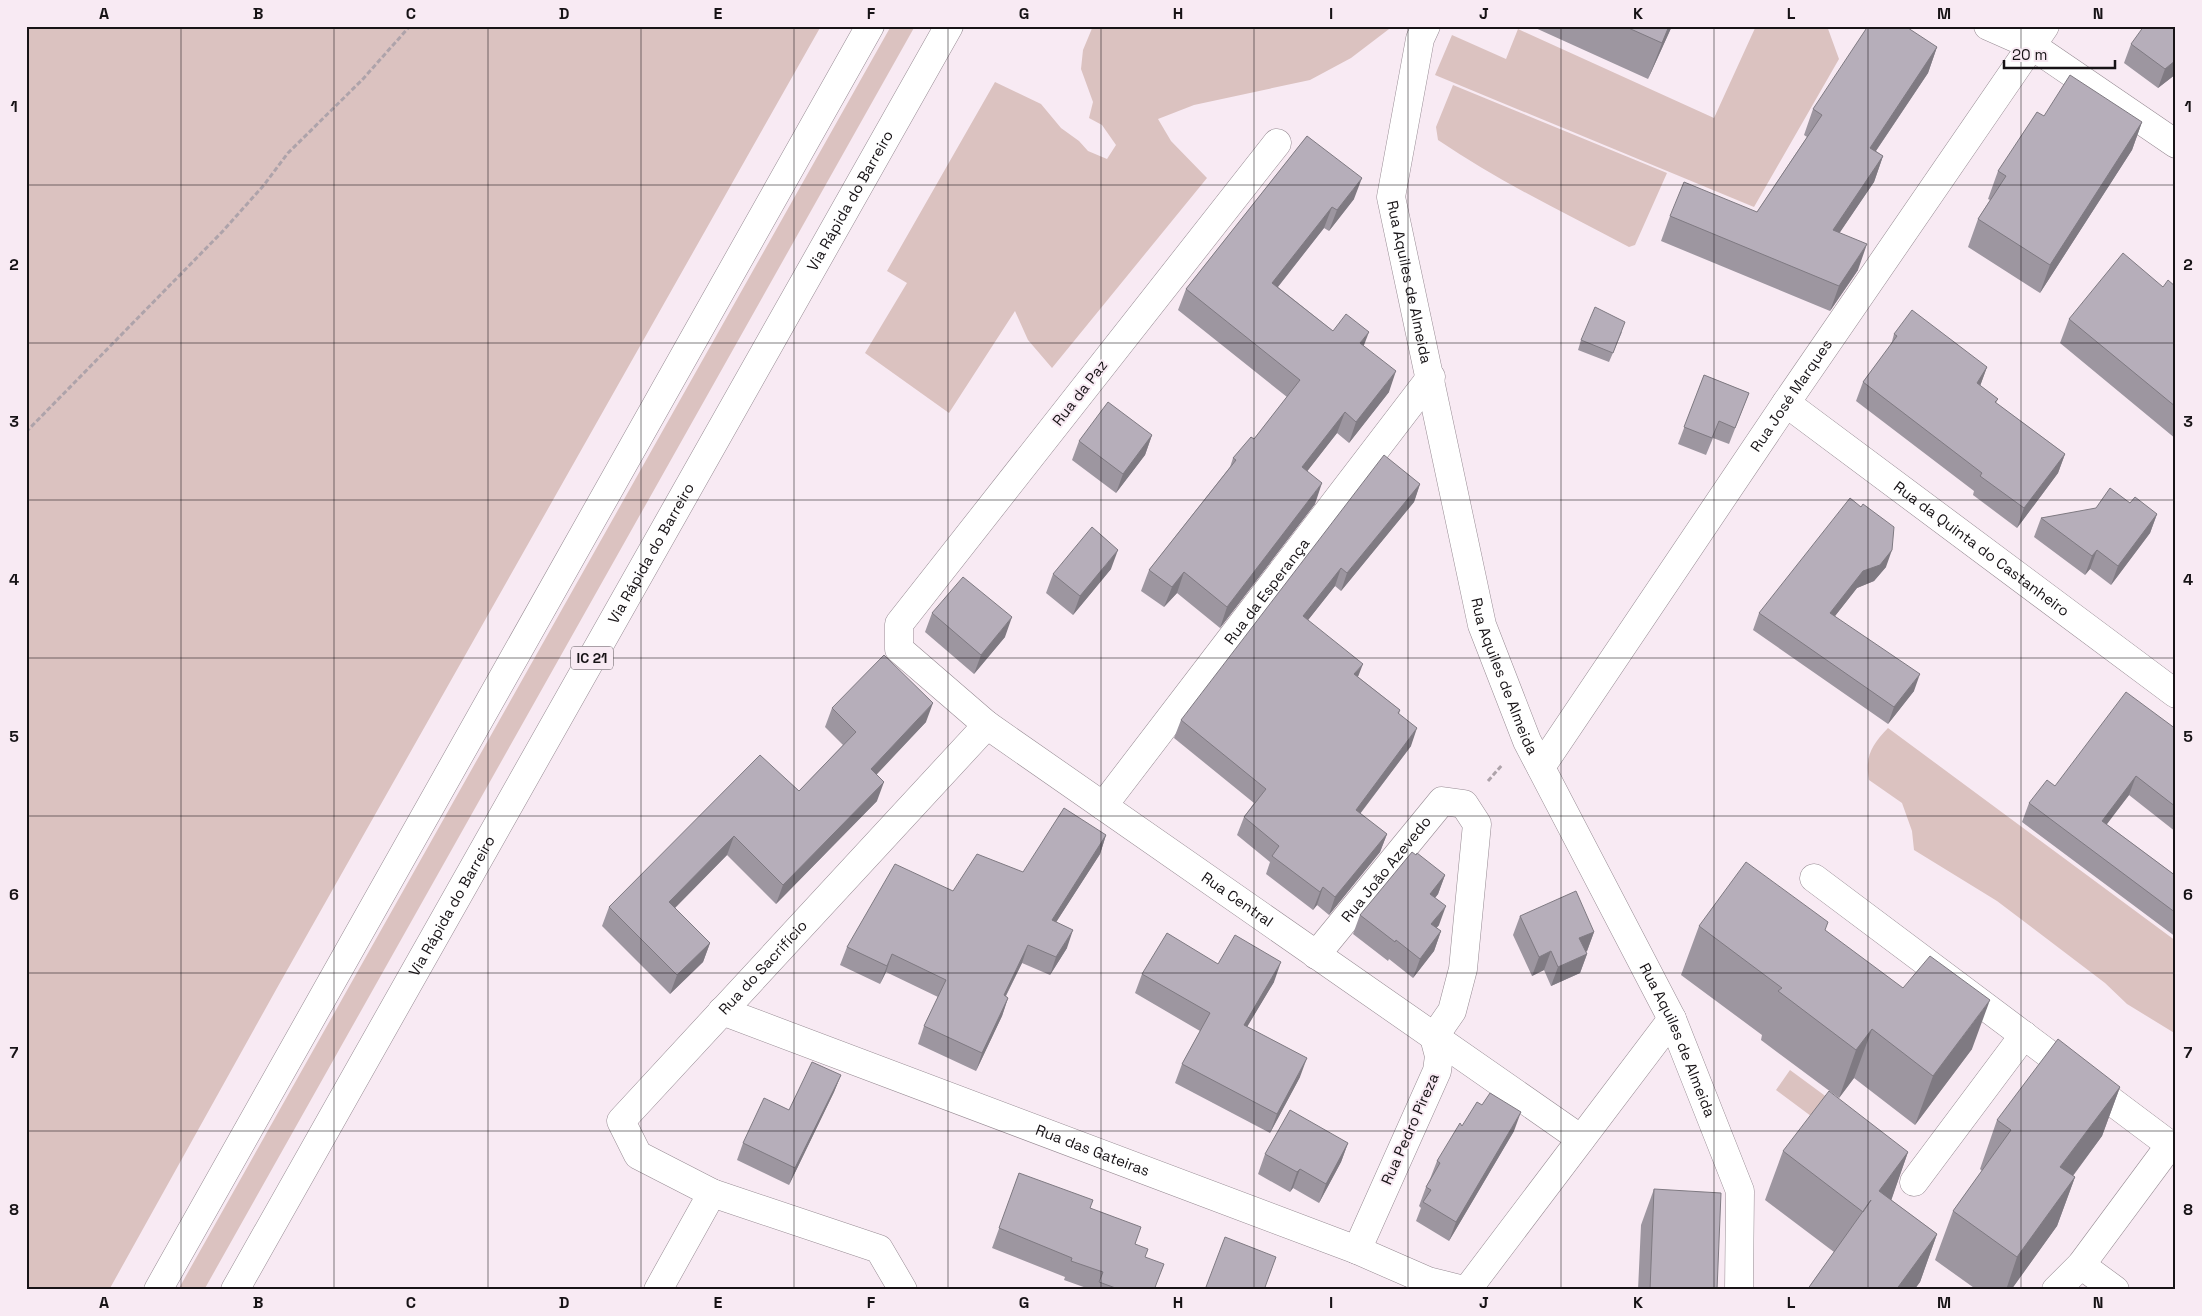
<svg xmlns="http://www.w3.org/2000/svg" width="2202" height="1316" viewBox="0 0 2202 1316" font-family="'Space Grotesk',sans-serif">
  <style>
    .green { fill: #dbc2c0 }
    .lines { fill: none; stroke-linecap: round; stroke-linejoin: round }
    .minor-casing { stroke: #978b93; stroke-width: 29 }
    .highway-casing { stroke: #978b93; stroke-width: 29 }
    .path { stroke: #aea3aa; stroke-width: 3; stroke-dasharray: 5 2.5; stroke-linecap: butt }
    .minor { stroke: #fff; stroke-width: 28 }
    .highway { stroke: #fff; stroke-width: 28 }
    .wall { fill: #9d96a0 }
    .shaded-wall { fill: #7f7a82 }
    .building { fill: #b6aeba; stroke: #7f7a82 }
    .grid { fill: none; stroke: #171316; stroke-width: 1; stroke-opacity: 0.55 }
    .labels { text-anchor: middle; stroke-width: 4; stroke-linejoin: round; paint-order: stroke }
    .shield { fill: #f8eaf3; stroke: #5a5458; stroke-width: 1 }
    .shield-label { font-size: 14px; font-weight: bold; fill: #171316 }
    .street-label { font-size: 15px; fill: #171316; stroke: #f8eaf3 }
    .neatline { fill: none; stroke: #171316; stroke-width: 2 }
    .grid-label { font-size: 16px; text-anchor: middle; font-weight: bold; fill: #171316 }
  </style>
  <rect width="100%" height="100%" fill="#f8eaf3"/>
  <path class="green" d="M 26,26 L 821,26 L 277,988 L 109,1290 L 26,1290 Z
    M 891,26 L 915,26 L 204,1290 L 178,1290 Z
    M 1093,26 L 1393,26 L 1351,58 L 1310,80 L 1194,105 L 1158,119 L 1171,141 L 1207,178 L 1052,368 L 1028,340 L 1015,311 L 949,413 L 865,353 L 907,283 L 887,271 L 995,82 L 1041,104 L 1061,128 L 1079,141 L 1088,151 L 1107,159 L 1116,145 L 1102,125 L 1089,118 L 1093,102 L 1081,69 L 1083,50 Z
    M 1756,26 L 1827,26 L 1839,59 L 1754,207 L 1435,75 L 1452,35 L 1506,59 L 1518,29 L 1714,118 Z
    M 1453,85 L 1667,173 L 1635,245 L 1629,247 C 1565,213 1498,181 1438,140 L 1436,127 Z
    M 1888,728 L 2176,941 L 2176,1034 L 2127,1004 L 2105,983 L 1997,901 L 1914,850 L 1912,831 L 1902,803 L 1869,780 C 1865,756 1871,746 1888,728 Z
    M 1790,1070 L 1877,1134 L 1862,1154 L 1776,1090 Z"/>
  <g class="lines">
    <defs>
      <g id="minor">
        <path id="s1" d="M 1426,26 L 1420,39 L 1391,197 L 1482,625 L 1527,741 L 1672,1019 L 1740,1191 L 1739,1290"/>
        <path d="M 1988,26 L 2031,45 L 2176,144"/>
        <path id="s2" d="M 1277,143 L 899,624 L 899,649 L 987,725 L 1581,1139"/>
        <path id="s3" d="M 1786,403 L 2176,694"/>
        <path id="s4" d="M 1541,767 L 1786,403 L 2045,26"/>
        <path id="s5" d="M 1103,806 L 1431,377"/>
        <path d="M 1814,878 L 2170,1145"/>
        <path id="s6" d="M 1316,955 L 1442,801 L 1464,804 L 1477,824 L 1463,969 L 1452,1011 L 1434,1037 L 1439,1056 L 1437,1071 L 1357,1250"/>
        <path id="s7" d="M 722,1011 L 1357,1250 L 1428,1281 L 1464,1290"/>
        <path d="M 1914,1182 L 2024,1035"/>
        <path d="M 2081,1265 L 2115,1290"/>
        <path d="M 658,1290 L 712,1193"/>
        <path id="s8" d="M 903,1290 L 879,1249 L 712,1193 L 638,1155 L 621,1121 L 987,725"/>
        <path d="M 1467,1290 L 1672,1019"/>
        <path d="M 2056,1290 L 2081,1265 L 2170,1145 L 2176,1149"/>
      </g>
      <g id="highway">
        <path d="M 158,1290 L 870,26"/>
        <path id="s9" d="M 235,1290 L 949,26"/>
      </g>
    </defs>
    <use href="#minor" class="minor-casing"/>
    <use href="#highway" class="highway-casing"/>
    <path class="path" d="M 26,432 L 222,232 L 264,185 L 288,153 L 362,80 L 410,26
      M 1488,781 L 1502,765"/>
    <use href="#minor" class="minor"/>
    <use href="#highway" class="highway"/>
  </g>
  <path class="wall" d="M 1531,26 L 1672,26 L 1648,79 Z
    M 2176,26 L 2176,74 L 2158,88 L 2124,63 L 2131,44 Z
    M 1937,47 L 1928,73 L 1876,151 L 1883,156 L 1874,182 L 1839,233 L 1858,270 L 1830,311 L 1661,241 L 1670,216 L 1757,212 L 1807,137 L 1804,135 L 1813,109 Z
    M 2044,116 L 2142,122 L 2132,150 L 2040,293 L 1968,247 L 1978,219 L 1990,200 L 1988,199 L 1998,171 Z
    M 1307,136 L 1354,199 L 1329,231 L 1324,228 L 1278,287 L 1333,331 L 1363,346 L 1389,392 L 1349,443 L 1337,433 L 1307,471 L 1315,504 L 1220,628 L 1177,593 L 1164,607 L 1141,591 L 1149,570 L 1230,467 L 1233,458 L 1254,439 L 1287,397 L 1178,310 L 1186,289 Z
    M 2163,287 L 2176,287 L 2176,439 L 2060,343 L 2069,319 Z
    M 1622,332 L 1609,362 L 1578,350 L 1581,340 Z
    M 1894,334 L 1987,367 L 1980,386 L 1998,399 L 1996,403 L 2065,454 L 2058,473 L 2017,528 L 1973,495 L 1974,491 L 1856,401 L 1863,382 L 1891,345 Z
    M 1704,375 L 1749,393 L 1729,444 L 1713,438 L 1706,455 L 1678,444 Z
    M 1152,435 L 1145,455 L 1116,493 L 1072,460 L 1079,441 Z
    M 1420,484 L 1414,502 L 1341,591 L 1335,586 L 1308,620 L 1358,677 L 1400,710 L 1399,714 L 1411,746 L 1360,814 L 1387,834 L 1380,852 L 1329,915 L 1317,905 L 1313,910 L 1266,874 L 1270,862 L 1237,835 L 1244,817 L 1254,803 L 1174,738 L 1181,720 Z
    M 2130,503 L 2157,514 L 2150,533 L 2111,585 L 2090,569 L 2085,575 L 2034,537 L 2041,518 Z
    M 1861,507 L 1886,567 L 1874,581 L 1857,588 L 1835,616 L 1914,691 L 1888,724 L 1753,630 L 1759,613 Z
    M 1111,569 L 1073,615 L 1046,593 L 1053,574 Z
    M 932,613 L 1005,637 L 974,674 L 925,632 Z
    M 832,708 L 926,722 L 876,774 L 877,801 L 776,904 L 727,855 L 675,908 L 710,943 L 703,962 L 670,994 L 602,926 L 609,907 L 799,791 L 843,745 L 825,727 Z
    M 2176,729 L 2176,832 L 2129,795 L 2106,824 L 2176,876 L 2176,937 L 2022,822 L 2029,803 L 2055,786 Z
    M 1106,835 L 1100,854 L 1056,922 L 1067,948 L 1050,975 L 1022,963 L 1006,996 L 1008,998 L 1002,1016 L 976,1071 L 918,1044 L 924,1026 L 938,997 L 886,972 L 880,984 L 840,965 L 847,947 L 953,891 L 1023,872 Z
    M 1445,875 L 1438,894 L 1435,898 L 1439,925 L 1436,928 L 1441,931 L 1434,951 L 1413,978 L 1389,959 L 1388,961 L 1353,934 L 1360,915 Z
    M 1520,916 L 1594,932 L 1587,951 L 1586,952 L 1587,954 L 1580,973 L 1551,986 L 1544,970 L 1532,976 L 1513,935 Z
    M 1699,926 L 1825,930 L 1972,1049 L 1915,1125 L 1854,1078 L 1839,1098 L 1761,1040 L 1762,1035 L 1681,975 Z
    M 1218,964 L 1274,982 L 1247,1026 L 1300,1077 L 1270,1133 L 1175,1083 L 1182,1064 L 1200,1031 L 1135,993 L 1142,974 Z
    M 841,1075 L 834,1092 L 789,1185 L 737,1160 L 743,1143 Z
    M 2120,1087 L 2102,1136 L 2073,1176 L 2075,1177 L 2057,1226 L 2011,1290 L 1977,1290 L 1935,1260 L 1953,1211 L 1982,1171 L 1980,1169 L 1997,1120 Z
    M 1462,1126 L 1514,1131 L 1449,1241 L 1416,1221 L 1421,1208 L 1419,1206 L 1426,1187 L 1430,1179 L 1437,1161 Z
    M 1348,1143 L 1341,1162 L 1319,1203 L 1293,1188 L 1290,1192 L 1258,1174 L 1265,1154 Z
    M 1783,1151 L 1908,1152 L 1891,1200 L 1937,1234 L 1920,1282 L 1914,1290 L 1807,1290 L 1834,1252 L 1765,1200 Z
    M 1019,1173 L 1090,1208 L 1135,1244 L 1145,1257 L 1154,1290 L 1092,1290 L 1064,1280 L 1065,1277 L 992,1248 Z
    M 1654,1189 L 1717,1290 L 1638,1290 L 1641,1225 Z"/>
  <path class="shaded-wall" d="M 1669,26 L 1672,26 L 1648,79 L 1662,43 Z
    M 1937,47 L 1928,73 L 1861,173 L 1870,148 Z
    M 2176,60 L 2176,74 L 2158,88 L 2165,69 Z
    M 2142,122 L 2132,150 L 2040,293 L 2050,265 Z
    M 1883,156 L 1874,182 L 1824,256 L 1833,230 Z
    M 1362,178 L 1354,199 L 1329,231 L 1337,210 Z
    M 1332,207 L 1324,228 L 1265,303 L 1272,283 Z
    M 1867,244 L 1858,270 L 1830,311 L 1839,286 Z
    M 1369,332 L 1361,353 L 1360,343 Z
    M 1987,367 L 1980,386 L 1977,383 Z
    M 1396,371 L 1389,392 L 1349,443 L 1356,422 Z
    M 1345,412 L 1337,433 L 1295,487 L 1302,467 Z
    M 1152,435 L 1145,455 L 1116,493 L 1123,474 Z
    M 2065,454 L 2058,473 L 2017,528 L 2024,508 Z
    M 1322,483 L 1315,504 L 1220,628 L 1227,607 Z
    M 1420,484 L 1414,502 L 1341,591 L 1347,573 Z
    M 2157,514 L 2150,533 L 2111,585 L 2118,566 Z
    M 1118,550 L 1111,569 L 1073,615 L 1080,596 Z
    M 1892,550 L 1886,567 L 1874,581 L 1857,588 L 1824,630 L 1830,613 L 1863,571 Z
    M 2097,550 L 2090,569 L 2085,575 L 2092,556 Z
    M 1341,568 L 1335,586 L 1297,634 L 1303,616 Z
    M 1184,572 L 1177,593 L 1164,607 L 1172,587 Z
    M 1012,617 L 1005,637 L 974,674 L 981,655 Z
    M 1363,664 L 1356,682 L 1354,674 Z
    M 1920,674 L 1914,691 L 1888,724 L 1894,707 Z
    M 933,703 L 926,722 L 864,788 L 871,769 Z
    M 1417,728 L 1411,746 L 1349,828 L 1356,810 Z
    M 2136,776 L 2129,795 L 2095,840 L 2102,821 Z
    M 884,782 L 877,801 L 776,904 L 783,885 Z
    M 1387,834 L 1380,852 L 1329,915 L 1335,897 Z
    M 1106,835 L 1100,854 L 1046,938 L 1052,920 Z
    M 734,836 L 727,855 L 662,921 L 669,902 Z
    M 1445,875 L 1438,894 L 1423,913 L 1430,894 Z
    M 1323,887 L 1317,905 L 1313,910 L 1320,892 Z
    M 1446,906 L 1439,925 L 1424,943 L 1431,924 Z
    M 1073,930 L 1067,948 L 1050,975 L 1056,957 Z
    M 1441,931 L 1434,951 L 1413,978 L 1420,959 Z
    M 1594,932 L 1587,951 L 1572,957 L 1579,938 Z
    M 710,943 L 703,962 L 670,994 L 677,975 Z
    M 1028,945 L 1022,963 L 997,1013 L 1004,995 Z
    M 1551,951 L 1544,970 L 1532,976 L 1539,957 Z
    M 892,954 L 886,972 L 880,984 L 887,966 Z
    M 1587,954 L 1580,973 L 1551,986 L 1558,967 Z
    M 1281,962 L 1274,982 L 1237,1044 L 1244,1025 Z
    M 1008,998 L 1002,1016 L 976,1071 L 982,1053 Z
    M 1990,1000 L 1972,1049 L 1915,1125 L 1933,1076 Z
    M 1872,1029 L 1854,1078 L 1839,1098 L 1856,1050 Z
    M 1307,1058 L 1300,1077 L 1270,1133 L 1277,1114 Z
    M 841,1075 L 834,1092 L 789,1185 L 795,1168 Z
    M 2120,1087 L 2102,1136 L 2043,1216 L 2060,1167 Z
    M 1521,1112 L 1514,1131 L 1449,1241 L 1456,1222 Z
    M 1348,1143 L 1341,1162 L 1319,1203 L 1326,1184 Z
    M 1908,1152 L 1891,1201 L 1879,1191 Z
    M 1300,1169 L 1293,1188 L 1290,1192 L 1297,1172 Z
    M 2075,1177 L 2057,1226 L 2011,1290 L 2006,1290 L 2017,1257 Z
    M 1937,1234 L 1920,1282 L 1914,1290 L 1896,1290 Z"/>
  <path class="building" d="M 1624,26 L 1669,26 L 1662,43 Z
    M 1868,26 L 1905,26 L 1937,47 L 1870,148 L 1883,156 L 1833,230 L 1867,244 L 1839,286 L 1670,216 L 1684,182 L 1757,212 L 1822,115 L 1813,109 Z
    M 2144,26 L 2176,26 L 2176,60 L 2165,69 L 2131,44 Z
    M 2070,75 L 2142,122 L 2050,265 L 1978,219 L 2006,176 L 1998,171 L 2037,112 L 2044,116 Z
    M 1307,136 L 1362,178 L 1337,210 L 1332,207 L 1272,283 L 1333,331 L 1346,314 L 1369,332 L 1360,343 L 1396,371 L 1356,422 L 1345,412 L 1302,467 L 1322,483 L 1227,607 L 1184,572 L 1172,587 L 1149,570 L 1236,460 L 1233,458 L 1251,437 L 1254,439 L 1300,380 L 1186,289 Z
    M 2123,253 L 2163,287 L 2168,280 L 2176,287 L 2176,407 L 2069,319 Z
    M 1595,307 L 1625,322 L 1613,353 L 1581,340 Z
    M 1912,310 L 1987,367 L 1977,383 L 1998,399 L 1995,402 L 2065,454 L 2024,508 L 1980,476 L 1982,473 L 1863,382 L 1897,336 L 1894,334 Z
    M 1704,375 L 1749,393 L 1735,428 L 1719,421 L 1712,438 L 1684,427 Z
    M 1108,402 L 1152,435 L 1123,474 L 1079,441 Z
    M 1384,455 L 1420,484 L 1347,573 L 1341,568 L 1303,616 L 1363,664 L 1354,674 L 1400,710 L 1398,713 L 1417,728 L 1356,810 L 1387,834 L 1335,897 L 1323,887 L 1320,892 L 1272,856 L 1279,846 L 1244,817 L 1266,789 L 1181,720 Z
    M 2110,488 L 2130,503 L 2135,497 L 2157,514 L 2118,566 L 2097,550 L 2092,556 L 2041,518 L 2096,508 Z
    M 1850,498 L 1861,507 L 1863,504 L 1894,527 L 1892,550 L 1880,565 L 1863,571 L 1830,613 L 1920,674 L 1894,707 L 1759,613 Z
    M 1092,527 L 1118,550 L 1080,596 L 1053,574 Z
    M 963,577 L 1012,617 L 981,655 L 932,613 Z
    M 884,655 L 933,703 L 871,769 L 884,782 L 783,885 L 734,836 L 669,902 L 710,943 L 677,975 L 609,907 L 760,755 L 799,791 L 856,732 L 832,708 Z
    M 2126,692 L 2176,729 L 2176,807 L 2136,776 L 2102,821 L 2176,876 L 2176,913 L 2029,803 L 2047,780 L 2055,786 Z
    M 1064,808 L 1106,835 L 1052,920 L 1073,930 L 1056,957 L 1028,945 L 1004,995 L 1008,998 L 982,1053 L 924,1026 L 946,980 L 892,954 L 887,966 L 847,947 L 895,864 L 953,891 L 977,854 L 1023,872 Z
    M 1412,852 L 1416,855 L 1417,853 L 1445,875 L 1430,894 L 1446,906 L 1431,924 L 1441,931 L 1420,959 L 1396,940 L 1395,942 L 1360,915 Z
    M 1746,862 L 1828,922 L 1825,930 L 1903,988 L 1930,956 L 1990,1000 L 1933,1076 L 1872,1029 L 1856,1050 L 1778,991 L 1782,988 L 1699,926 Z
    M 1576,891 L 1594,932 L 1579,938 L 1587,954 L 1558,967 L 1551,951 L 1539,957 L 1520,916 Z
    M 1167,933 L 1218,964 L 1235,935 L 1281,962 L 1244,1025 L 1307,1058 L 1277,1114 L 1182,1064 L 1210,1013 L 1142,974 Z
    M 2058,1039 L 2120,1087 L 2060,1167 L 2075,1177 L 2017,1257 L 1953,1211 L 2011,1130 L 1997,1120 Z
    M 812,1062 L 841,1075 L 795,1168 L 743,1143 L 764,1098 L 789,1110 Z
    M 1829,1091 L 1908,1152 L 1879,1191 L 1937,1234 L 1896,1290 L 1807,1290 L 1871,1200 L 1863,1212 L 1783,1151 Z
    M 1490,1093 L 1521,1112 L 1456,1222 L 1423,1202 L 1431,1190 L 1426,1187 L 1440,1163 L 1437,1161 L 1460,1123 L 1462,1126 L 1477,1102 L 1482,1105 Z
    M 1290,1110 L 1348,1143 L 1326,1184 L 1300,1169 L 1297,1172 L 1265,1154 Z
    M 1019,1173 L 1093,1200 L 1090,1208 L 1141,1227 L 1135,1244 L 1148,1249 L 1145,1257 L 1164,1264 L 1154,1290 L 1121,1290 L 1099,1282 L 1103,1272 L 1071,1261 L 1072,1258 L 999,1228 Z
    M 1654,1189 L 1721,1193 L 1717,1290 L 1650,1290 Z
    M 1225,1237 L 1276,1257 L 1264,1290 L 1212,1290 L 1206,1287 Z"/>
  <path class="grid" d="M 181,26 L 181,1290M 334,26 L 334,1290M 488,26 L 488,1290M 641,26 L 641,1290M 794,26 L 794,1290M 948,26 L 948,1290M 1101,26 L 1101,1290M 1254,26 L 1254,1290M 1408,26 L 1408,1290M 1561,26 L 1561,1290M 1714,26 L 1714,1290M 1868,26 L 1868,1290M 2021,26 L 2021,1290M 26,185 L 2176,185M 26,343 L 2176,343M 26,500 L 2176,500M 26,658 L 2176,658M 26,816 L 2176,816M 26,973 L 2176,973M 26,1131 L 2176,1131"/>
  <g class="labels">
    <rect class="shield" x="571" y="646.5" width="42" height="23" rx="4"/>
    <g class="shield-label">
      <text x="592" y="663">IC 21</text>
    </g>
    <g class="street-label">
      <text dy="5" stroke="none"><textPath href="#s9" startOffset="1251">Via Rápida do Barreiro</textPath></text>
      <text dy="5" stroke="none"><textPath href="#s1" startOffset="262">Rua Aquiles de Almeida</textPath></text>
      <text transform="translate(1080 393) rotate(-52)" y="5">Rua da Paz</text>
      <text dy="5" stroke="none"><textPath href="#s4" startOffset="448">Rua José Marques</textPath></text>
      <text dy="5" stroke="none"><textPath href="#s3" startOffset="244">Rua da Quinta do Castanheiro</textPath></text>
      <text dy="5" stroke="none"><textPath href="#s9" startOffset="846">Via Rápida do Barreiro</textPath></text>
      <text dy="5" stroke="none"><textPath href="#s5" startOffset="270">Rua da Esperança</textPath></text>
      <text dy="5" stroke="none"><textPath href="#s1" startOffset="668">Rua Aquiles de Almeida</textPath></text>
      <text dy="5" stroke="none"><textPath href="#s6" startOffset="111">Rua João Azevedo</textPath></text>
      <text dy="5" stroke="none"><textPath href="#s2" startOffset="1058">Rua Central</textPath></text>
      <text dy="5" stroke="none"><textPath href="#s9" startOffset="441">Via Rápida do Barreiro</textPath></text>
      <text dy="5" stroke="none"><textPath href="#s8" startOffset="554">Rua do Sacrifício</textPath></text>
      <text dy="5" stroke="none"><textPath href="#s1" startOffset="1072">Rua Aquiles de Almeida</textPath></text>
      <text transform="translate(1410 1129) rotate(-66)" y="5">Rua Pedro Pireza</text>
      <text dy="5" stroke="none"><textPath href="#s7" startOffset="396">Rua das Gateiras</textPath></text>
    </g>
  </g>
  <rect width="2202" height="1316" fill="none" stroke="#f8eaf3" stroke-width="55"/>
  <path d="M2004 60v8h111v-8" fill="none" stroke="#171316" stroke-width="2.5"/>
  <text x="2012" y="60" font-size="15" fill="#171316" stroke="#f8eaf3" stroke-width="4" paint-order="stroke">20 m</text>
  <rect x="28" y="28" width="2146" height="1260" class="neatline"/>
  <g class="grid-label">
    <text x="104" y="19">A</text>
    <text x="258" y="19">B</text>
    <text x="411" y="19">C</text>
    <text x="564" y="19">D</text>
    <text x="718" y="19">E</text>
    <text x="871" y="19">F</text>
    <text x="1024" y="19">G</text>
    <text x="1178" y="19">H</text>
    <text x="1331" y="19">I</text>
    <text x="1484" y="19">J</text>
    <text x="1638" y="19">K</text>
    <text x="1791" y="19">L</text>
    <text x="1944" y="19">M</text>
    <text x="2098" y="19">N</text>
    <text x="14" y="112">1</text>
    <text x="2188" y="112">1</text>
    <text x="14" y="270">2</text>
    <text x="2188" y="270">2</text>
    <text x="14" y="427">3</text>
    <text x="2188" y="427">3</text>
    <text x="14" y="585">4</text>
    <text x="2188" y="585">4</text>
    <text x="14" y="742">5</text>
    <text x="2188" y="742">5</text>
    <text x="14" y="900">6</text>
    <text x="2188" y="900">6</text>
    <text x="14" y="1058">7</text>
    <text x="2188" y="1058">7</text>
    <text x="14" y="1215">8</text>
    <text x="2188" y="1215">8</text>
    <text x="104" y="1308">A</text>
    <text x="258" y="1308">B</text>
    <text x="411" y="1308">C</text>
    <text x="564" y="1308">D</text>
    <text x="718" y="1308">E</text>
    <text x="871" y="1308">F</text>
    <text x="1024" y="1308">G</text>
    <text x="1178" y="1308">H</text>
    <text x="1331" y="1308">I</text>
    <text x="1484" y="1308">J</text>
    <text x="1638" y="1308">K</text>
    <text x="1791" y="1308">L</text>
    <text x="1944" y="1308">M</text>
    <text x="2098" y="1308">N</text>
  </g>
</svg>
